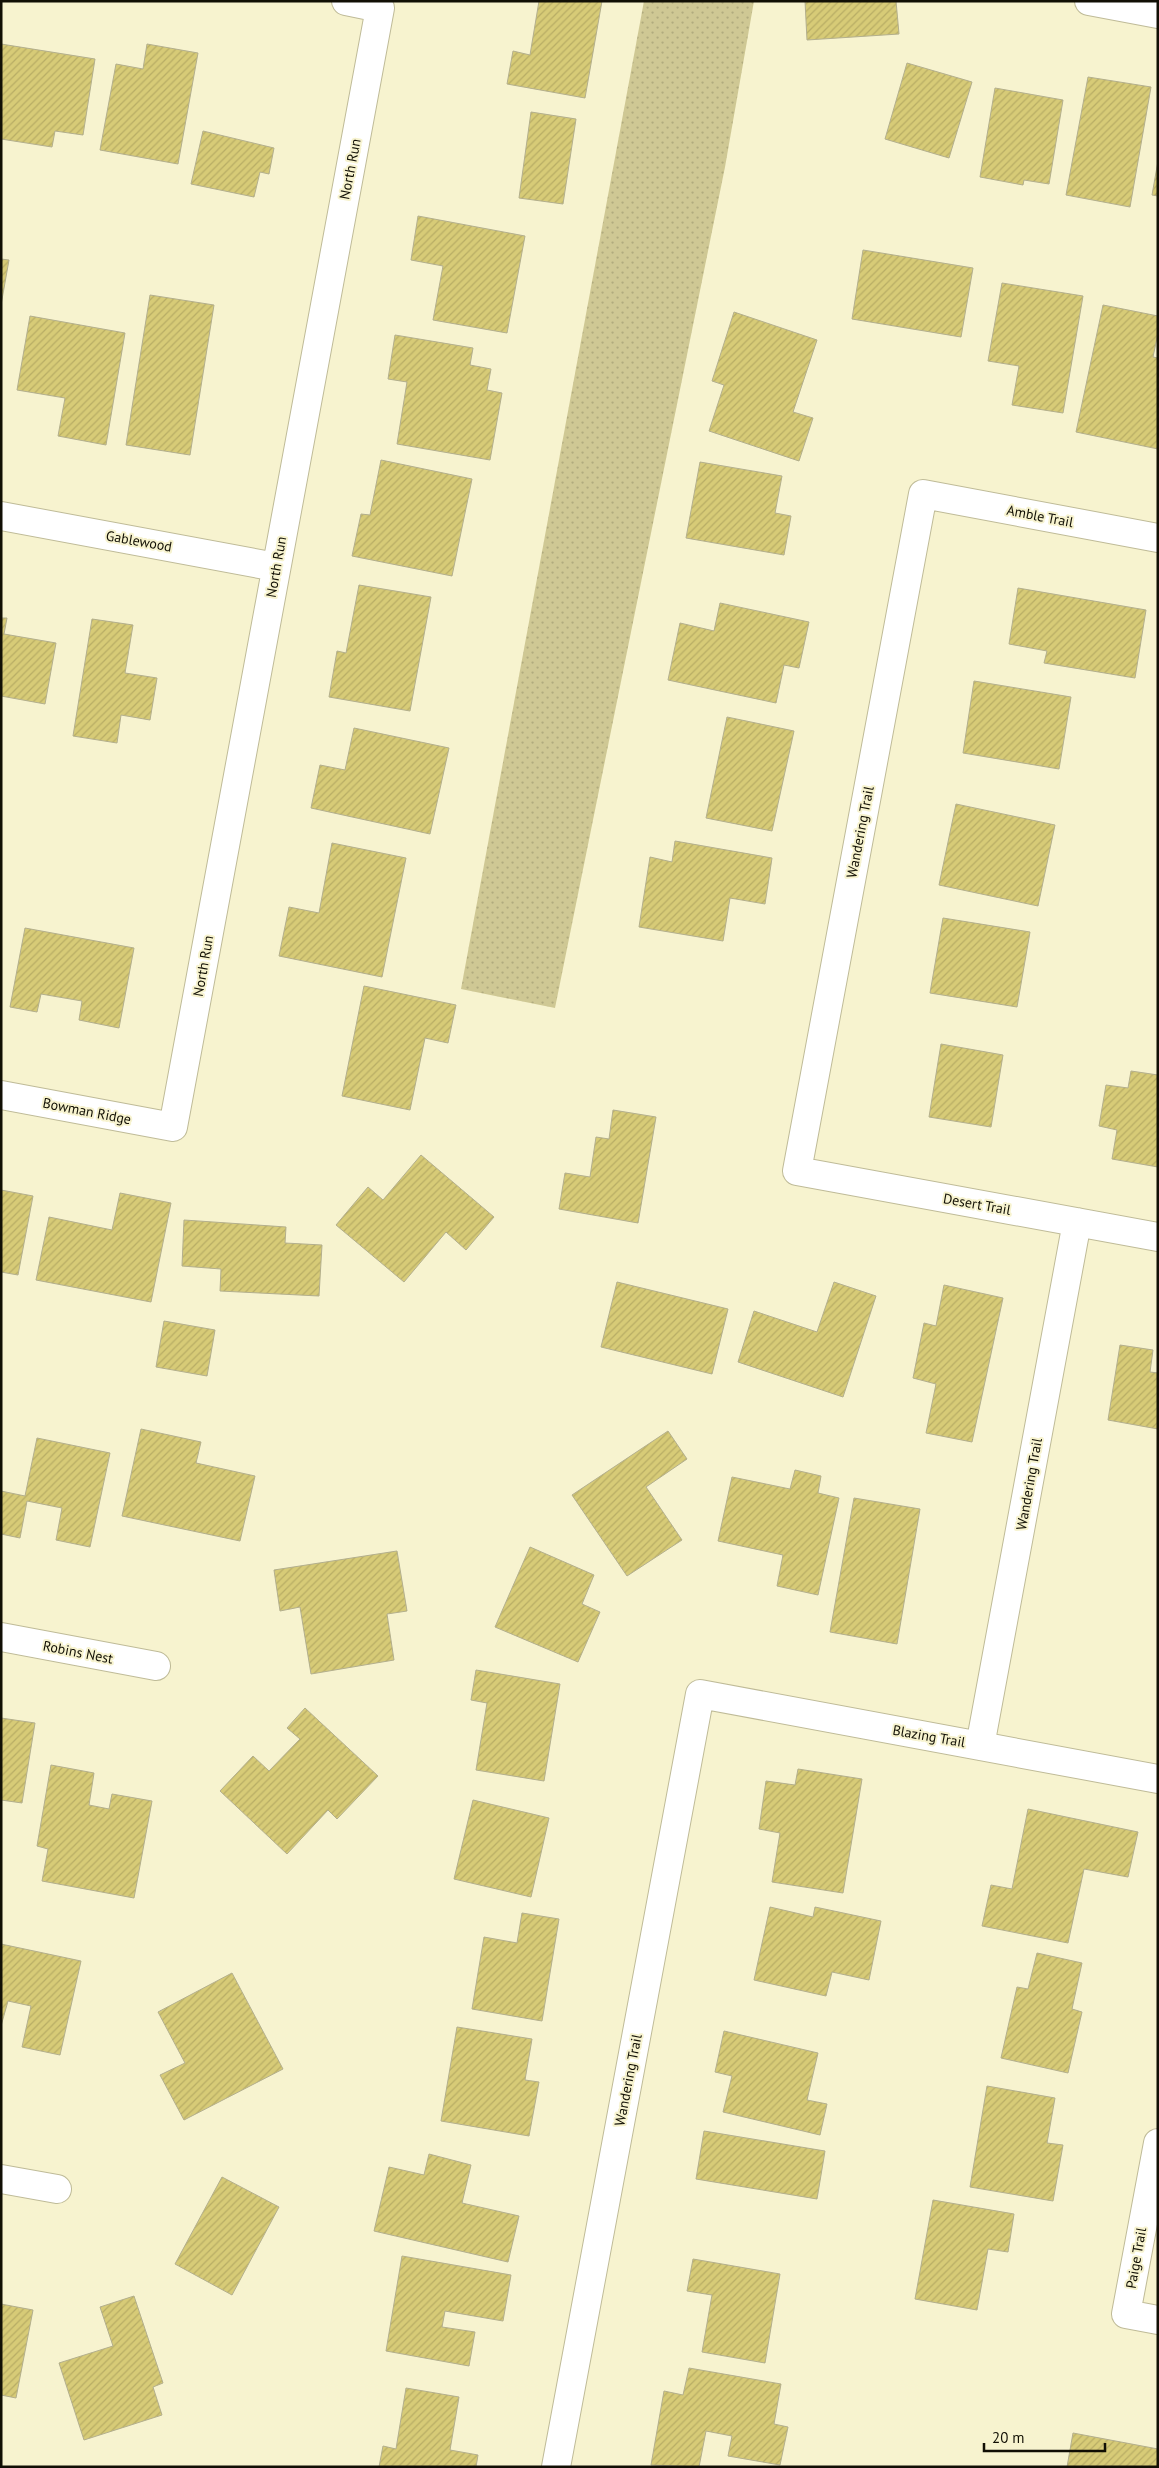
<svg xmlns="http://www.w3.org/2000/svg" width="1159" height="2468" viewBox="0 0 1159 2468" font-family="'PT Sans',sans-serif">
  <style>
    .grass { fill: url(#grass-dots) }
    .building { fill: url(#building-hatch); stroke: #b3af8d }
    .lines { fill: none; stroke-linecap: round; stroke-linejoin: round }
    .minor-casing { stroke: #bfbb98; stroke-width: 30 }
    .minor { stroke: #fff; stroke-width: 28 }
    .labels { text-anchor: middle; stroke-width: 4; stroke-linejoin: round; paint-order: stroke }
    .street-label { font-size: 14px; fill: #110f04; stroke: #f7f3cf }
  </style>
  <defs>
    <pattern id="grass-dots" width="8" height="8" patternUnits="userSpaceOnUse" patternTransform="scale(1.25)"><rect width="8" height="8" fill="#cfc894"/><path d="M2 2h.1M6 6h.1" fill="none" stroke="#b1ab7e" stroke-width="1.8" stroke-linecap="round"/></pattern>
    <pattern id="building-hatch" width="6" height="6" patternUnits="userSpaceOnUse" patternTransform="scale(1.25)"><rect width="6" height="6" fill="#d7cb77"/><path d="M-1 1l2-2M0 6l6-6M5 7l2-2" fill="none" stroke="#b8ad65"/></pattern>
  </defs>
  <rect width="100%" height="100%" fill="#f7f3cf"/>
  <path class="grass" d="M 644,1 L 754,1 L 725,167 L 555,1008 L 461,989 Z"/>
  <path class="building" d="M 539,1 L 602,1 L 585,98 L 507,84 L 513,51 L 530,55 Z
    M 805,1 L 896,1 L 899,34 L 807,40 Z
    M 1,44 L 95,59 L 83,135 L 55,131 L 52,147 L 1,139 Z
    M 147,44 L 198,53 L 178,164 L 100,150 L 116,64 L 143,69 Z
    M 907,63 L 972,82 L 949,158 L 885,139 Z
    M 1088,77 L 1151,87 L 1130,207 L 1066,195 Z
    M 995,88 L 1063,100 L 1049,184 L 1024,180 L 1023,185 L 980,177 Z
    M 531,112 L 576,119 L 563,204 L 519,198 Z
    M 203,131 L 274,148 L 269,174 L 260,172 L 254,197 L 191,184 Z
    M 1158,161 L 1158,196 L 1152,195 Z
    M 418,216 L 525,236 L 507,333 L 433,320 L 443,266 L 411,260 Z
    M 863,250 L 973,268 L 961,337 L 852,319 Z
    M 1,259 L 9,260 L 1,305 Z
    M 1002,283 L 1083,296 L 1063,413 L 1012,405 L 1019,366 L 988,361 Z
    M 150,295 L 214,305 L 190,455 L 126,445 Z
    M 1103,305 L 1158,316 L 1158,333 L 1153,357 L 1158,358 L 1158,449 L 1076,432 Z
    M 734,312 L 817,340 L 793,412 L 813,418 L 799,461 L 709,431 L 724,385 L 712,381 Z
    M 30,316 L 125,333 L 106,445 L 58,436 L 65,398 L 17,390 Z
    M 395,335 L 473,348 L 470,365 L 491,369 L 487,390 L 502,393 L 490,460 L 397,444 L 407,382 L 388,379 Z
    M 381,460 L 472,479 L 452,576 L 352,556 L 361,514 L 370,515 Z
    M 700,462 L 782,476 L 775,513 L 791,516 L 784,555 L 686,538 Z
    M 359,585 L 431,597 L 410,711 L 329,697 L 337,651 L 346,653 Z
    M 1018,588 L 1146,610 L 1135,678 L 1044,663 L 1047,651 L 1009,644 Z
    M 720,603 L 809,622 L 799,668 L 784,665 L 776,703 L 668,680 L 680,623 L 714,631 Z
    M 1,618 L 7,618 L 4,634 L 56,643 L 45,704 L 1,696 Z
    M 92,619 L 133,625 L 125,673 L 157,678 L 150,720 L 121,715 L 117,743 L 73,736 Z
    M 974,681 L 1071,697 L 1059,769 L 963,753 Z
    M 727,717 L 794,731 L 772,831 L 706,818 Z
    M 354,728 L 449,748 L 430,834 L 311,808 L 320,765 L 345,770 Z
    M 956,804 L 1055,825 L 1038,906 L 939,885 Z
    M 675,841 L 772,858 L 765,904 L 730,898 L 723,941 L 639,927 L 650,857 L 672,862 Z
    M 332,843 L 406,858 L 382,977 L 279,956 L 289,907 L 319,913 Z
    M 943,918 L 1030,932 L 1017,1007 L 930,993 Z
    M 25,928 L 134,948 L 119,1028 L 79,1020 L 82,1001 L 41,994 L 37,1012 L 10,1007 Z
    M 364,986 L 456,1005 L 448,1043 L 425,1038 L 410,1110 L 342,1096 Z
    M 941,1044 L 1003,1055 L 991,1127 L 929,1117 Z
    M 1131,1071 L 1158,1075 L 1158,1167 L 1112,1159 L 1117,1130 L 1099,1126 L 1106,1085 L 1128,1088 Z
    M 613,1110 L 656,1117 L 638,1223 L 559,1209 L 565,1173 L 590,1177 L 596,1137 L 609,1139 Z
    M 421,1155 L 494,1217 L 466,1250 L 446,1232 L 404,1282 L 336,1225 L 368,1187 L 383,1200 Z
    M 1,1190 L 33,1196 L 18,1275 L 1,1272 Z
    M 120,1193 L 171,1203 L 151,1302 L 36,1280 L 49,1217 L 112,1230 Z
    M 184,1220 L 286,1227 L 285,1243 L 322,1245 L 319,1296 L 220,1291 L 221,1269 L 182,1266 Z
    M 617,1282 L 728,1309 L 712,1374 L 601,1347 Z
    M 834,1282 L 876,1296 L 843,1397 L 738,1362 L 754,1311 L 817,1332 Z
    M 944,1285 L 1003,1298 L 972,1442 L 926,1433 L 936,1384 L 913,1378 L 924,1323 L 936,1326 Z
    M 164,1321 L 215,1330 L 207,1376 L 156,1367 Z
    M 1120,1345 L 1153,1350 L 1150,1372 L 1158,1373 L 1158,1429 L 1108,1420 Z
    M 141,1429 L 201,1442 L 196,1463 L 255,1476 L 240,1541 L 122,1516 Z
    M 668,1431 L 687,1459 L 646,1487 L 682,1540 L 627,1576 L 572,1495 Z
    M 37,1438 L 110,1453 L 90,1547 L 56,1540 L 62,1508 L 27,1501 L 20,1538 L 1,1534 L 1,1491 L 25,1496 Z
    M 795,1470 L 821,1476 L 818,1493 L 839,1498 L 818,1595 L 777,1586 L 783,1555 L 718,1541 L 732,1477 L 790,1489 Z
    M 854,1498 L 920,1509 L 897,1644 L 830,1632 Z
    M 530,1547 L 594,1575 L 582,1604 L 600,1612 L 578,1662 L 495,1627 Z
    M 397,1551 L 407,1611 L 387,1614 L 394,1660 L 311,1674 L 300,1607 L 280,1611 L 274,1570 Z
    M 476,1670 L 560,1684 L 544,1781 L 476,1770 L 487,1703 L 471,1700 Z
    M 305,1708 L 378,1776 L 337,1819 L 328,1810 L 287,1854 L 220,1791 L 253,1756 L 269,1771 L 300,1739 L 287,1728 Z
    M 1,1718 L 35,1723 L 22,1803 L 1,1800 Z
    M 51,1765 L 94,1773 L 89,1805 L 109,1809 L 112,1794 L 152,1801 L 134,1898 L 42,1881 L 48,1849 L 37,1846 Z
    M 798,1769 L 862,1779 L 843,1893 L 772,1882 L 780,1833 L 759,1829 L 766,1781 L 795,1785 Z
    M 473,1800 L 549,1818 L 531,1897 L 454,1879 Z
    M 1028,1809 L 1138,1832 L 1128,1877 L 1084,1869 L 1068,1943 L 982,1926 L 991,1885 L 1012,1889 Z
    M 770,1907 L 813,1917 L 815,1907 L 881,1921 L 869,1980 L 832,1972 L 826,1996 L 754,1980 Z
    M 522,1913 L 559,1919 L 542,2021 L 472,2009 L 484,1937 L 517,1943 Z
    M 1,1944 L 81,1961 L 60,2055 L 22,2047 L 31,2006 L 8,2001 L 1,2026 Z
    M 1037,1953 L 1082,1963 L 1072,2009 L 1082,2012 L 1068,2073 L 1001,2058 L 1017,1987 L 1028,1989 Z
    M 232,1973 L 283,2069 L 184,2120 L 160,2075 L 185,2063 L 158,2012 Z
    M 457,2027 L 532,2039 L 525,2080 L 539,2082 L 529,2136 L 441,2121 Z
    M 724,2031 L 818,2053 L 807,2100 L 827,2104 L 820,2135 L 723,2112 L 732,2076 L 715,2072 Z
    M 987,2086 L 1055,2098 L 1047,2143 L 1063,2145 L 1053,2201 L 970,2187 Z
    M 704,2131 L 825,2151 L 817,2199 L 696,2179 Z
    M 429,2154 L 471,2165 L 462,2203 L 519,2216 L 508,2262 L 374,2231 L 389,2167 L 424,2175 Z
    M 222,2177 L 279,2207 L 232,2295 L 175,2264 Z
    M 933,2200 L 1014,2214 L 1008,2252 L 988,2249 L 977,2310 L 915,2299 Z
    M 402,2256 L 511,2275 L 503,2321 L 445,2311 L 442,2327 L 475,2332 L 469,2366 L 386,2351 Z
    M 693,2259 L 780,2274 L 765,2363 L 702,2352 L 712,2295 L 687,2291 Z
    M 134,2296 L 163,2383 L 153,2387 L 162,2415 L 84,2440 L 59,2363 L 113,2346 L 100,2307 Z
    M 1,2304 L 33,2310 L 16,2398 L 1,2395 Z
    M 689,2368 L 781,2384 L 774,2424 L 788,2427 L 780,2465 L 728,2456 L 732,2436 L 706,2431 L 699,2467 L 651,2465 L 664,2391 L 683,2395 Z
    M 406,2388 L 459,2397 L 450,2450 L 478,2455 L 476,2467 L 379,2467 L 383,2446 L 396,2449 Z
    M 1073,2433 L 1158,2449 L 1158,2467 L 1067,2467 Z"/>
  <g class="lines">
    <defs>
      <path id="minor" d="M 1089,1 L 1158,14
        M 1,516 L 276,567
        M 1158,538 L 923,494 L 797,1171 L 1158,1237
        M 1,1095 L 173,1127 L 380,8 L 346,1
        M 1,1637 L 156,1666
        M 980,1746 L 1077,1222
        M 1158,2143 L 1126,2314 L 1158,2320
        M 1,2179 L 57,2189
        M 556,2467 L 700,1694 L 1158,1779"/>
    </defs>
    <use href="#minor" class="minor-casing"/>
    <use href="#minor" class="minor"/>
  </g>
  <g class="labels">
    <g class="street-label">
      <text transform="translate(350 169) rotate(-79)" y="5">North Run</text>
      <text transform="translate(1040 516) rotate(11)" y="5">Amble Trail</text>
      <text transform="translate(139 541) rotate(10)" y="5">Gablewood</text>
      <text transform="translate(276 567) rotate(-80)" y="5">North Run</text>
      <text transform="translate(860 832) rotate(-79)" y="5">Wandering Trail</text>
      <text transform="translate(203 966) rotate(-80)" y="5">North Run</text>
      <text transform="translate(87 1111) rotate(11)" y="5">Bowman Ridge</text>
      <text transform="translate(977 1204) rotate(10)" y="5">Desert Trail</text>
      <text transform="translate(1029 1484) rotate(-80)" y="5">Wandering Trail</text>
      <text transform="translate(78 1652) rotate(11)" y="5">Robins Nest</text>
      <text transform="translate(929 1736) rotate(10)" y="5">Blazing Trail</text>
      <text transform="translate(628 2080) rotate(-79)" y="5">Wandering Trail</text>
      <text transform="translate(1136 2258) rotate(-80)" y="5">Paige Trail</text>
    </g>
  </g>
  <rect width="1159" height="2468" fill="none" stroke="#110f04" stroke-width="5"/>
  <path d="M984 2443v8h121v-8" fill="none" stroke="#110f04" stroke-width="2.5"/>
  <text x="992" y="2443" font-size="15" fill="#110f04" stroke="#f7f3cf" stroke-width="4" paint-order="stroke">20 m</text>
</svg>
